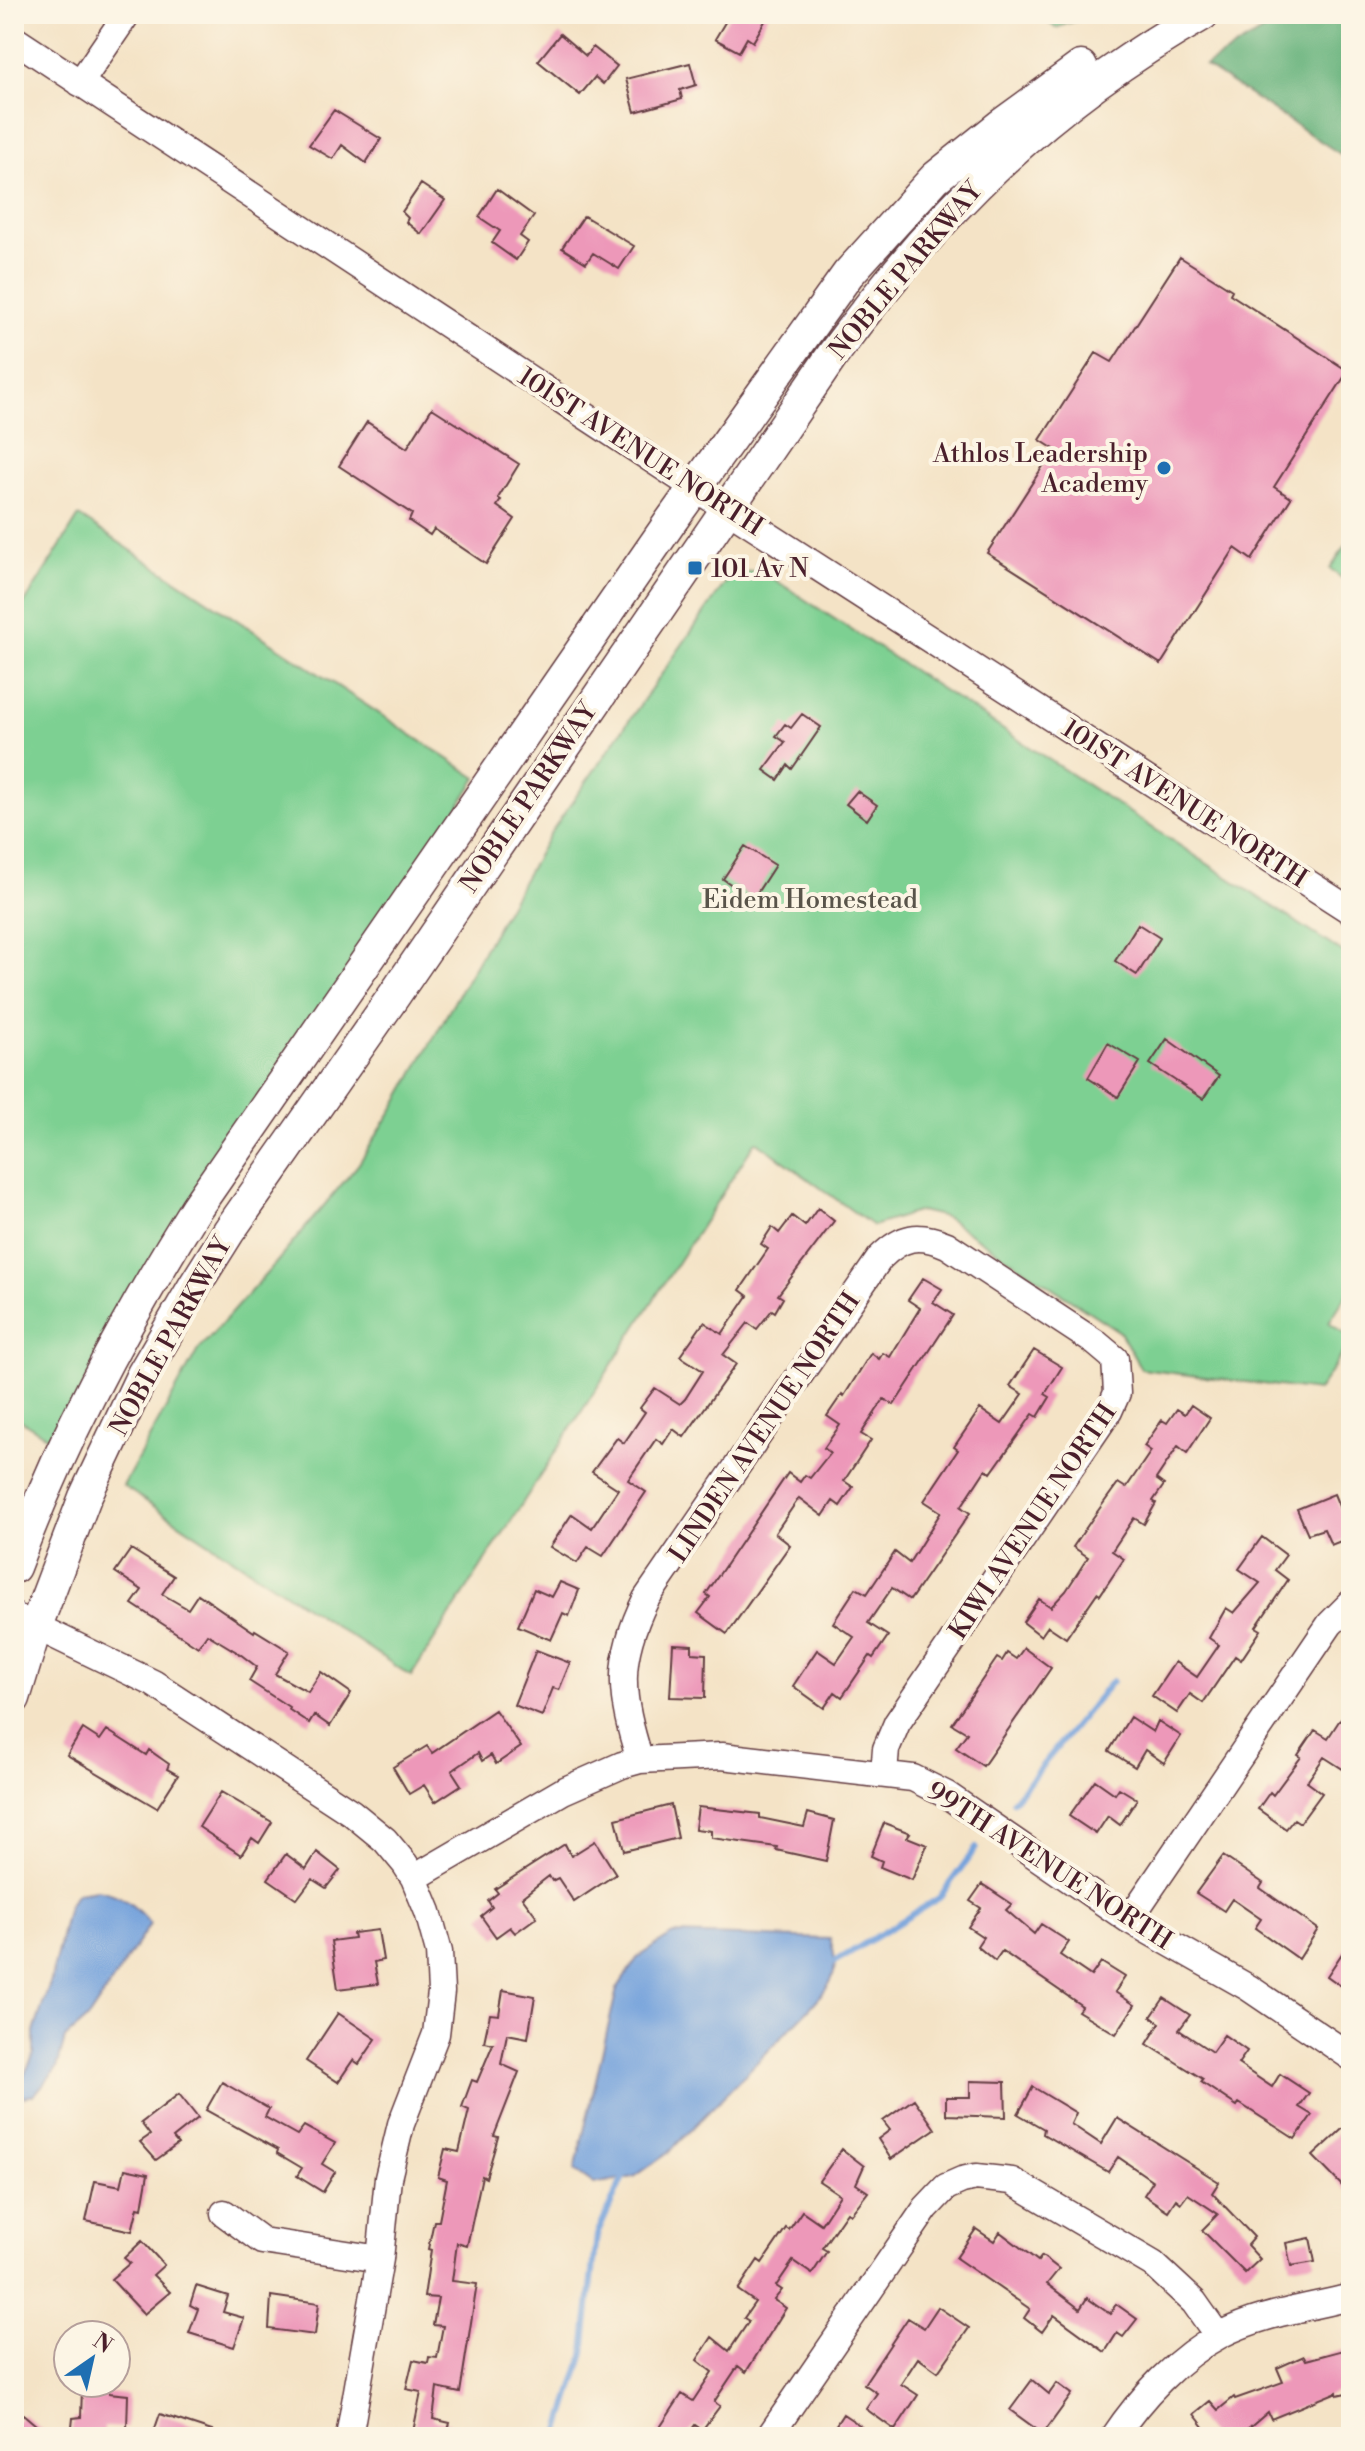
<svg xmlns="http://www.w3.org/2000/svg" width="1365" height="2451" viewBox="0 0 1365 2451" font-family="'Libre Bodoni',serif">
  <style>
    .green { fill: #7dd092; stroke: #64785e; stroke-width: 2 }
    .forest { fill: #66b27c; stroke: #586854; stroke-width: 2 }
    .water { fill: #74a2dc; stroke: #5f6084; stroke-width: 2 }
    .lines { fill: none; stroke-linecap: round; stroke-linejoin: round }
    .stream { stroke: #74a2dc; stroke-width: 6 }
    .building { fill: #ed98b9 }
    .minor-casing { stroke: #643c42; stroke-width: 29 }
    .major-casing { stroke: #643c42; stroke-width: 35 }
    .minor { stroke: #fff; stroke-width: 26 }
    .major { stroke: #fff; stroke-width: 32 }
    .poi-dot { fill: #1f6fb2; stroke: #fcf5e5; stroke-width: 3 }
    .labels { text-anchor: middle; stroke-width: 8; stroke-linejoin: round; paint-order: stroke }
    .street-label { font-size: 26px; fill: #4a1f2b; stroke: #fcf5e5 }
    .poi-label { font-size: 26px; fill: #4a1f2b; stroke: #fcf5e5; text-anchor: end }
    .park-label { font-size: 26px; fill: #59544a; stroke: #fcf5e5 }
  </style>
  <rect width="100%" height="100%" fill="#fcf5e5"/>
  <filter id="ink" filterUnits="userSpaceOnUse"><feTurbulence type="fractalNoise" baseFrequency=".0125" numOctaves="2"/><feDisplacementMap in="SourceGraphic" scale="16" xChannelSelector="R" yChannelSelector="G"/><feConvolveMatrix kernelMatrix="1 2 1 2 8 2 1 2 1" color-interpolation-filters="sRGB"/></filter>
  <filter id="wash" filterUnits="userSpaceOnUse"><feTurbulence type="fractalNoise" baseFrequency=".006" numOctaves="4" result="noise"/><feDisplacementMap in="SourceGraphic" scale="32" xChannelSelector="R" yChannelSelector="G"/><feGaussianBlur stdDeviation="1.8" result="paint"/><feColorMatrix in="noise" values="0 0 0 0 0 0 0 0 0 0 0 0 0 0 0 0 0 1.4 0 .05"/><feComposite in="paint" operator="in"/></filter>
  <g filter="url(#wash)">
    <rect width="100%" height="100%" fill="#f4e3c6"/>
    <path class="green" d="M 1035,14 L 1093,14 L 1056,28 Z
      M 79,516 L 477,778 L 52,1440 L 14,1416 L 14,620 Z
      M 1351,538 L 1351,585 L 1330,569 Z
      M 760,570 L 1351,958 L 1351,1288 L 1329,1322 L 1351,1338 L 1351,1341 L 1318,1391 L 1141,1369 L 1120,1332 L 945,1217 L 920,1211 L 873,1226 L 756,1141 L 411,1676 L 123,1486 L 198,1350 L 275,1264 L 358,1165 L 395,1106 L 549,835 L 731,575 Z"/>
    <path class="forest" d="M 1291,14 L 1351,14 L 1351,161 L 1205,66 Z"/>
    <path class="water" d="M 97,1890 C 119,1893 135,1905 150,1924 L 89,2017 L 65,2038 L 57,2068 L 34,2095 L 24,2097 L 17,2090 L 34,2054 L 34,2032 L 51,1980 L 68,1906 L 77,1893 Z
      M 673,1934 L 830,1939 C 842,1975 831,1984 808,2010 L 668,2153 L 634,2177 L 594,2184 L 575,2170 L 617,1989 L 638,1957 Z"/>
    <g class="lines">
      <path class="stream" d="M 1013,1801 L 1112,1681
        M 833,1963 L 939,1898 L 976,1848
        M 558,2437 L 584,2353 L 597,2235 L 624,2175"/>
    </g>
    <g id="blocks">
      <path class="building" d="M 730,14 L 769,14 L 753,42 L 747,38 L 739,52 L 715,39 Z
        M 560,34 L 586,56 L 593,47 L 617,66 L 603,84 L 595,77 L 580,95 L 538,61 Z
        M 690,63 L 696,85 L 680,90 L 682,99 L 635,112 L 626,79 Z
        M 334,110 L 381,139 L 366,163 L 342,145 L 333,159 L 309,145 Z
        M 421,184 L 445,200 L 421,234 L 406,222 L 408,218 L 402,212 Z
        M 497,189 L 534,216 L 520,236 L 528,242 L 516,260 L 492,243 L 500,231 L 479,217 Z
        M 584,216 L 634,246 L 619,269 L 593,253 L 586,263 L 562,248 Z
        M 1180,257 L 1232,290 L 1230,294 L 1348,371 L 1274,487 L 1291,498 L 1252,560 L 1235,548 L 1161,664 L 987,553 L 1054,449 L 1040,440 L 1096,353 L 1112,362 Z
        M 432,408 L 519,464 L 498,498 L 501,500 L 497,506 L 515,519 L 486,564 L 434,529 L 430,535 L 409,521 L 412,514 L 339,466 L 367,422 L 407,448 Z
        M 802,714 L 821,727 L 792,769 L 788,765 L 778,780 L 764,770 L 785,742 L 776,736 L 785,724 L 791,728 Z
        M 857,791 L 877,805 L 867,820 L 846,804 Z
        M 745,846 L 775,865 L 753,899 L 723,879 Z
        M 1138,924 L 1160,938 L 1137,975 L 1115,961 Z
        M 1167,1039 L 1219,1076 L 1203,1099 L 1150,1064 Z
        M 1108,1043 L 1140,1062 L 1118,1097 L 1088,1078 Z
        M 818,1208 L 834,1221 L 778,1295 L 783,1298 L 775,1312 L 772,1310 L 757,1329 L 748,1323 L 723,1355 L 736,1364 L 684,1437 L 673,1429 L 663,1444 L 656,1439 L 628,1480 L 646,1492 L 603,1556 L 588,1547 L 577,1563 L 550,1547 L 572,1514 L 592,1528 L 618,1489 L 592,1472 L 617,1438 L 624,1443 L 645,1412 L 640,1408 L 655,1388 L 680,1404 L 685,1399 L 703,1371 L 680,1356 L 704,1322 L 722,1334 L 748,1296 L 740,1290 L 768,1249 L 761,1244 L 772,1227 L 779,1233 L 792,1216 L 805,1226 Z
        M 923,1278 L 942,1289 L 933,1302 L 953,1315 L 894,1405 L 884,1399 L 861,1434 L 871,1440 L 844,1481 L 853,1487 L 840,1506 L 833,1501 L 823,1516 L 799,1498 L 775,1533 L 790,1545 L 727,1634 L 698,1613 L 710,1597 L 706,1594 L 788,1473 L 800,1482 L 805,1475 L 810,1478 L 830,1453 L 824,1448 L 840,1425 L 827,1416 L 842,1394 L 844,1396 L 871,1353 L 879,1359 L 883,1353 L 890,1357 L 920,1308 L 908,1300 Z
        M 1034,1350 L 1062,1367 L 1045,1394 L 1050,1397 L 1038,1417 L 1033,1414 L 991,1473 L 986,1469 L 961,1507 L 970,1513 L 910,1600 L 892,1588 L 868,1623 L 888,1636 L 873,1658 L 870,1656 L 842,1697 L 835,1692 L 824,1708 L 793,1686 L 817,1650 L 836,1663 L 854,1637 L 833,1623 L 856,1588 L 867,1594 L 895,1552 L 909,1563 L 941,1512 L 924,1501 L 958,1450 L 954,1447 L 980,1409 L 1002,1424 L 1023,1394 L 1010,1386 Z
        M 1191,1405 L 1210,1418 L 1187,1453 L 1178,1446 L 1156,1479 L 1164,1485 L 1153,1501 L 1156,1503 L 1144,1524 L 1134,1518 L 1112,1551 L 1124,1559 L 1100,1595 L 1097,1593 L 1066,1638 L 1048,1626 L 1041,1636 L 1023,1622 L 1039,1599 L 1051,1607 L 1066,1591 L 1088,1557 L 1073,1547 L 1092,1519 L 1118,1483 L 1126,1488 L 1151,1451 L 1144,1446 L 1162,1420 L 1167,1423 L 1177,1409 L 1185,1414 Z
        M 1334,1494 L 1343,1516 L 1351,1513 L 1351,1537 L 1331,1545 L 1324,1529 L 1308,1534 L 1297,1509 Z
        M 1262,1537 L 1286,1555 L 1275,1570 L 1288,1580 L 1256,1627 L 1261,1630 L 1241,1660 L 1235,1656 L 1203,1703 L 1190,1694 L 1177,1713 L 1152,1696 L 1175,1662 L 1197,1677 L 1219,1645 L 1209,1638 L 1226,1608 L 1234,1613 L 1260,1583 L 1239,1569 Z
        M 131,1549 L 174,1576 L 162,1594 L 188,1609 L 198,1594 L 254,1632 L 255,1630 L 289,1651 L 275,1674 L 308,1692 L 321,1672 L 351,1693 L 330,1726 L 314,1715 L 309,1723 L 288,1709 L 289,1707 L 249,1681 L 257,1667 L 240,1654 L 207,1634 L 198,1647 L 132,1604 L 142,1590 L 115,1572 Z
        M 560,1582 L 579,1590 L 569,1616 L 563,1613 L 551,1640 L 518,1626 L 534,1589 L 552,1597 Z
        M 673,1644 L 692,1645 L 692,1653 L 706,1654 L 705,1698 L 670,1697 Z
        M 1024,1648 L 1051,1668 L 983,1766 L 956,1748 L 967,1733 L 952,1724 L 997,1658 L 1002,1661 L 1007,1653 L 1016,1659 Z
        M 536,1650 L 570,1663 L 559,1690 L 553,1688 L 542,1716 L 514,1705 Z
        M 495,1710 L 521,1747 L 496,1764 L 491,1755 L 482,1761 L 478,1753 L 452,1771 L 461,1785 L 435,1802 L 424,1785 L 409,1794 L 393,1767 L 427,1746 L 432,1753 Z
        M 1130,1717 L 1153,1732 L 1158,1721 L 1181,1736 L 1164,1763 L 1145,1750 L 1135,1767 L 1109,1751 Z
        M 1341,1718 L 1351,1724 L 1351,1763 L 1346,1771 L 1324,1757 L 1307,1782 L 1322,1793 L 1300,1823 L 1294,1819 L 1286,1829 L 1258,1809 L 1270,1792 L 1273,1795 L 1301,1757 L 1298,1755 L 1315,1730 L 1328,1738 Z
        M 83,1729 L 100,1740 L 107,1730 L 146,1755 L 149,1750 L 169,1764 L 167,1769 L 178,1775 L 157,1808 L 67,1755 Z
        M 1095,1780 L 1115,1794 L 1119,1788 L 1137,1799 L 1120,1825 L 1108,1816 L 1096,1834 L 1069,1816 Z
        M 221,1792 L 272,1822 L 259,1843 L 252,1838 L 241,1855 L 199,1827 Z
        M 671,1805 L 678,1838 L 624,1851 L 616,1819 Z
        M 698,1807 L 760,1814 L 760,1818 L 804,1827 L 808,1813 L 834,1820 L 826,1861 L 776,1850 L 777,1847 L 711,1838 L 711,1831 L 695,1829 Z
        M 884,1823 L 910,1833 L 907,1837 L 927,1845 L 912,1880 L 880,1867 L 882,1861 L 871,1856 Z
        M 595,1841 L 616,1874 L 574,1902 L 558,1878 L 552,1881 L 549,1876 L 522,1897 L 537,1917 L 515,1933 L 510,1927 L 496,1937 L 481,1916 L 492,1907 L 488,1901 L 498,1893 L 495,1889 L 565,1844 L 571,1856 Z
        M 317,1852 L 340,1870 L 326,1888 L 312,1879 L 297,1899 L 268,1879 L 286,1854 L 306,1869 Z
        M 1223,1856 L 1263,1883 L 1260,1888 L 1318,1929 L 1299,1959 L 1255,1928 L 1261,1919 L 1232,1899 L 1224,1911 L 1196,1893 Z
        M 982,1884 L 1012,1904 L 1006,1910 L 1034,1934 L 1041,1924 L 1069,1942 L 1060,1955 L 1091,1976 L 1101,1962 L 1125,1977 L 1115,1992 L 1135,2005 L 1116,2034 L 1078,2011 L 1082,2006 L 1002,1951 L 995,1961 L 977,1946 L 983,1937 L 968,1927 L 981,1908 L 970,1901 Z
        M 378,1930 L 383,1960 L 374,1962 L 378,1984 L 338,1989 L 331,1941 L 354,1938 L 353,1933 Z
        M 1351,1940 L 1351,1993 L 1327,1976 Z
        M 503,1990 L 535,1996 L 528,2038 L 507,2034 L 501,2064 L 519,2072 L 494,2136 L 498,2137 L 486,2178 L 482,2176 L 467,2246 L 457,2243 L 452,2281 L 477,2284 L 460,2393 L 437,2388 L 433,2419 L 450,2423 L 446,2437 L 412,2437 L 421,2392 L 406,2389 L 413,2360 L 428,2363 L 429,2357 L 437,2358 L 443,2326 L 433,2325 L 438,2298 L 424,2297 L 431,2250 L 428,2249 L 434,2221 L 439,2221 L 447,2180 L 438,2177 L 445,2149 L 459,2152 L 469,2110 L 462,2107 L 472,2080 L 477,2082 L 493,2044 L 484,2042 L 490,2014 L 499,2015 Z
        M 1164,1998 L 1190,2015 L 1179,2030 L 1212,2052 L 1224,2035 L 1247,2051 L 1238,2064 L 1272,2087 L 1280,2074 L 1309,2093 L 1299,2107 L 1312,2115 L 1295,2139 L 1239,2103 L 1237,2106 L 1201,2082 L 1203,2079 L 1147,2044 L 1160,2023 L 1151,2017 Z
        M 338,2013 L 376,2039 L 359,2064 L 353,2060 L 338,2082 L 306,2061 Z
        M 970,2081 L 1005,2082 L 1006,2117 L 946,2115 L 946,2097 L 970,2097 Z
        M 222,2082 L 269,2109 L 265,2117 L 297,2135 L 304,2126 L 335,2143 L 322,2164 L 335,2172 L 323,2192 L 297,2176 L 302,2168 L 277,2153 L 278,2150 L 206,2110 Z
        M 1033,2087 L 1076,2113 L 1071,2124 L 1101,2144 L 1117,2118 L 1219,2182 L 1212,2193 L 1254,2237 L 1247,2245 L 1260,2259 L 1245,2273 L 1202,2230 L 1218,2214 L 1188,2194 L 1181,2203 L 1176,2199 L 1168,2211 L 1144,2195 L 1153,2181 L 1118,2157 L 1108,2172 L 1043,2134 L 1044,2129 L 1018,2114 Z
        M 179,2094 L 198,2118 L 173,2138 L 178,2144 L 156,2160 L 140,2142 L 150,2135 L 141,2123 Z
        M 914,2099 L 935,2129 L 891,2159 L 878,2139 L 890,2130 L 883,2121 Z
        M 1351,2121 L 1351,2195 L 1313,2156 Z
        M 842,2149 L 864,2166 L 856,2184 L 868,2192 L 851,2214 L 847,2212 L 822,2248 L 827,2251 L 812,2274 L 793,2261 L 776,2286 L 782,2290 L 774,2300 L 786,2308 L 746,2372 L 738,2366 L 714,2402 L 720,2406 L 702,2430 L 695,2425 L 686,2437 L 665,2437 L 657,2432 L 682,2394 L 693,2401 L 712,2372 L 697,2360 L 712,2337 L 729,2351 L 749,2321 L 744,2318 L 755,2302 L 738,2290 L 758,2260 L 762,2263 L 786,2228 L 789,2230 L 802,2211 L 821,2224 L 840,2195 L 819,2181 Z
        M 125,2169 L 148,2174 L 142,2208 L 138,2207 L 132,2231 L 86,2221 L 95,2181 L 121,2186 Z
        M 976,2229 L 994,2241 L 1000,2232 L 1038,2261 L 1042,2256 L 1059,2269 L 1047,2284 L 1080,2309 L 1087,2298 L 1110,2314 L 1116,2304 L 1137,2319 L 1123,2337 L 1117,2333 L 1105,2352 L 1054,2315 L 1042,2332 L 1024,2318 L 1030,2309 L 956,2258 Z
        M 1310,2238 L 1315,2262 L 1291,2266 L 1286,2243 Z
        M 142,2241 L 164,2265 L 153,2275 L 170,2292 L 144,2314 L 111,2279 L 130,2263 L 124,2258 Z
        M 196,2286 L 228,2296 L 223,2312 L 244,2318 L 234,2347 L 189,2333 L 198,2309 L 190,2305 Z
        M 271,2296 L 319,2303 L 315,2335 L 269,2329 Z
        M 938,2307 L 969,2328 L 938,2372 L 918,2358 L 901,2384 L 918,2395 L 895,2430 L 866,2409 L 877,2393 L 864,2384 L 908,2318 L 924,2328 Z
        M 1351,2348 L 1351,2392 L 1337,2395 L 1337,2392 L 1271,2419 L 1268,2412 L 1239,2437 L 1212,2437 L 1194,2414 L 1210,2401 L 1218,2410 L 1234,2397 L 1235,2399 L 1283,2382 L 1277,2368 L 1304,2356 L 1306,2360 Z
        M 1032,2380 L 1049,2394 L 1057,2383 L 1072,2394 L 1043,2434 L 1010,2410 Z
        M 86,2383 L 109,2383 L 109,2393 L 128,2395 L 127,2428 L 104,2427 L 104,2437 L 71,2437 L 73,2418 L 81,2417 L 82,2389 L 86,2389 Z
        M 23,2414 L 50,2437 L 14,2437 L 14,2425 Z
        M 160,2414 L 221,2434 L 221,2437 L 152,2437 Z
        M 843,2414 L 861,2426 L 853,2437 L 828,2437 Z"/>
    </g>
  </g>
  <g filter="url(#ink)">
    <use href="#blocks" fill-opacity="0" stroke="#643c42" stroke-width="2"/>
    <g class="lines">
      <defs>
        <path id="minor" d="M 14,39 L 695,488 L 1351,911
          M 80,83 L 127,14
          M 14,1616 L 153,1683 L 352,1813 L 385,1840 L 405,1864 L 414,1878 L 428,1912 L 439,1952 L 441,1992 L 436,2034 L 401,2124 L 388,2178 L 380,2259 L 349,2437
          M 640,1760 C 620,1696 615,1661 646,1599 L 880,1258 C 902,1236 918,1233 947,1245 L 1096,1343 L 1115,1359 L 1117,1393 L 1109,1411 L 897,1723 L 886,1749 L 884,1773
          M 414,1878 L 563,1791 L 622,1765 L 640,1760 L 722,1756 L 913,1778 L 947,1795 L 1129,1920 L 1249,1988 L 1351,2057
          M 1129,1920 L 1330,1624 L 1351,1603
          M 224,2213 L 262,2241 L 380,2259
          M 769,2437 L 926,2208 L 946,2187 L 962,2180 L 976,2177 L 1012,2181 L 1153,2264 L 1194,2302 L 1218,2336
          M 1114,2437 C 1140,2398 1178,2357 1220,2335 C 1259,2314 1308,2308 1351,2297"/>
        <path id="major" d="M 14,1567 C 61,1440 124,1323 196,1208 L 671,521 L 848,274 L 935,178 L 1000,126 L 1081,67
          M 14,1698 L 36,1626 L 85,1497 L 143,1374 L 195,1285 L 229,1231 L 391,1000 L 832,356 C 938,211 1046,103 1203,14"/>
      </defs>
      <use href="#minor" class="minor-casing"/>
      <use href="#major" class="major-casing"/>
      <use href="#minor" class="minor"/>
      <use href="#major" class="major"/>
    </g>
  </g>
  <g class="poi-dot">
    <circle cx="1164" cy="468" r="8"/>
    <rect x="687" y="560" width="16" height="16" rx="4"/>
  </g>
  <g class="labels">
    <g class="street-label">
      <text transform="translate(905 270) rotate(-50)" y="9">NOBLE PARKWAY</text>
      <text transform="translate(641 451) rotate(33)" y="9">101ST AVENUE NORTH</text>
      <text transform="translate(528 797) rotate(-56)" y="9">NOBLE PARKWAY</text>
      <text transform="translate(1185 803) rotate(33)" y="9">101ST AVENUE NORTH</text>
      <text transform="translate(170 1336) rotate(-61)" y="9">NOBLE PARKWAY</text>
      <text transform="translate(764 1427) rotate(-56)" y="9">LINDEN AVENUE NORTH</text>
      <text transform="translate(1032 1521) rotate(-56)" y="9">KIWI AVENUE NORTH</text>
      <text transform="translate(1050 1865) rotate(33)" y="9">99TH AVENUE NORTH</text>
    </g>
    <g class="poi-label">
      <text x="1148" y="462">Athlos Leadership<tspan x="1148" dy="30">Academy</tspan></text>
      <text x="711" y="577" text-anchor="start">101 Av N</text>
    </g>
    <g class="park-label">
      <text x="810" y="908">Eidem Homestead</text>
    </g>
  </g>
  <rect width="1365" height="2451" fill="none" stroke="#fcf5e5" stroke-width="48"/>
  <g transform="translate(92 2359) rotate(34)"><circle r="38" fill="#fcf5e5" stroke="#b59f9b" stroke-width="2"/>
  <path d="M0-6L14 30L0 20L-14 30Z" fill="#1f6fb2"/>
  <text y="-12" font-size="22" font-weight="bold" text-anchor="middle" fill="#4a1f2b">N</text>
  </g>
</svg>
